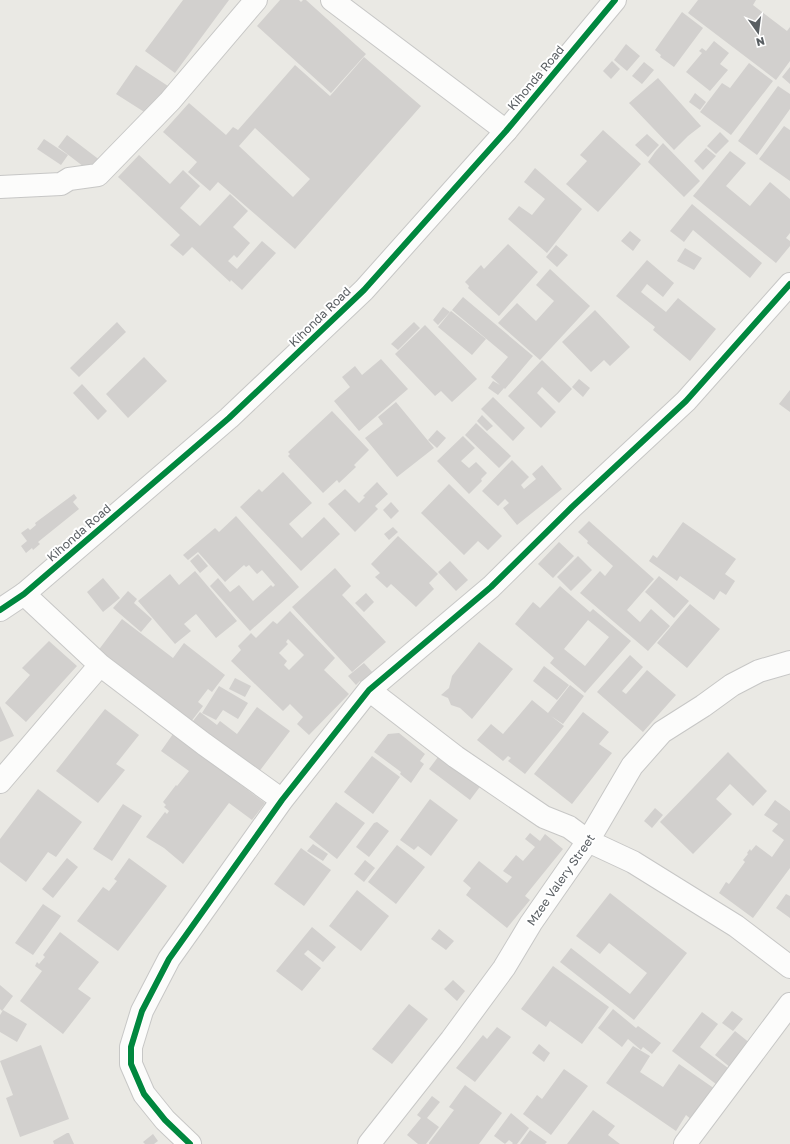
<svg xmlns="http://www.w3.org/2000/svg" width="790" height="1144" viewBox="0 0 790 1144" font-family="'Golos Text',sans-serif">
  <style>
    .building { fill: #d2d0ce; fill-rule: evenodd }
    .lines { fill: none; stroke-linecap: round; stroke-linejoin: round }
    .minor-casing { stroke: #c7c7c6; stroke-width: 24 }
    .tertiary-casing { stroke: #c7c7c6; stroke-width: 24 }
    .minor { stroke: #fcfcfb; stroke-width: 22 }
    .tertiary { stroke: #fcfcfb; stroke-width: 22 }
    .cycleway-casing { stroke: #fff; stroke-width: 8 }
    .cycleway { stroke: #00873e; stroke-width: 6 }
    .labels { text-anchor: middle; stroke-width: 4; stroke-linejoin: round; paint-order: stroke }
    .street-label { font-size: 12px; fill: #595e62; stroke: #fff }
  </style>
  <rect width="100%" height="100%" fill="#eae9e4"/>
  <path class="building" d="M 183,0 L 229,0 L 175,73 L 145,51 Z
    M 280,0 L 299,0 L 301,2 L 303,0 L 306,0 L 366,54 L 331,93 L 257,26 Z
    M 698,0 L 756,0 L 753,5 L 787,31 L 790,27 L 790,61 L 776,80 L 688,13 Z
    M 682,12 L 703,28 L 674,67 L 660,57 L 661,55 L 655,50 Z
    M 714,41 L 729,53 L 720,64 L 728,70 L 710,91 L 686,72 L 702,53 L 699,51 L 702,48 L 706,51 Z
    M 626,44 L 640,56 L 627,71 L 614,60 Z
    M 364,57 L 421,106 L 295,249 L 218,182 L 210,191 L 188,172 L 197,162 L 163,132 L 189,103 L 226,135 L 233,127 L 238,130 L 295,65 L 330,96 ZM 255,128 L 310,179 L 293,197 L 239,146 Z
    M 612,61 L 620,69 L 611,79 L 603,71 Z
    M 644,62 L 654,70 L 642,84 L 632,76 Z
    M 749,63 L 773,81 L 731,135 L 700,112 L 722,83 L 730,88 Z
    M 136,65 L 168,86 L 149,115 L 116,94 Z
    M 790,67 L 790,84 L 782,77 Z
    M 658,78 L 701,126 L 688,136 L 674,150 L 629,103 Z
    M 778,86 L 790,94 L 790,109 L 757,155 L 738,141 Z
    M 695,93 L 706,102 L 700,110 L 689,102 Z
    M 784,126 L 790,130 L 790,181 L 759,159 Z
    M 603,130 L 641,164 L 598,212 L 566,184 L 587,161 L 580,155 Z
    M 720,132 L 729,141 L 716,154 L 707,146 Z
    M 647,134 L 659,145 L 648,157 L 635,145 Z
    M 67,135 L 101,161 L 92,173 L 58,147 Z
    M 44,139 L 68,155 L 61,165 L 37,149 Z
    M 663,143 L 700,181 L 684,197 L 648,162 L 655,152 Z
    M 706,148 L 716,156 L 703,170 L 694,161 Z
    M 730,151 L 746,163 L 726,186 L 750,206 L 770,182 L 790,199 L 790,233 L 786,238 L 790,241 L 790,246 L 776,263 L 693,196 Z
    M 139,155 L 170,184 L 183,170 L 200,186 L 180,208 L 200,226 L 230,194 L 248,211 L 233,227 L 250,243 L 237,258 L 234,255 L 228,261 L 237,269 L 262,241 L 276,253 L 242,290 L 231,280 L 230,282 L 192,247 L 183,256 L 170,245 L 180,235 L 118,177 Z
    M 535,168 L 582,209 L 547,253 L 508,219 L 519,206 L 532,215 L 545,199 L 524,182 Z
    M 692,204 L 762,263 L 750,278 L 693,230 L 684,242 L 670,231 Z
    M 630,231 L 641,240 L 633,251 L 621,241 Z
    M 508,244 L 538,272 L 499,316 L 468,288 L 469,286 L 465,282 L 481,265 L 484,269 Z
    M 556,245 L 568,255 L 557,267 L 546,257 Z
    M 685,248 L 702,258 L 694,270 L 677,261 Z
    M 647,260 L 674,283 L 663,297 L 647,284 L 641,292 L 666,312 L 678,298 L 716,329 L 690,361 L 653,330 L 655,327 L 616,296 Z
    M 550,269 L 590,306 L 540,360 L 498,323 L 517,303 L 536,321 L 554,301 L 536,285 Z
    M 463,297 L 533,356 L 505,389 L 504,388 L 498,395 L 488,388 L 493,381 L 500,385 L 491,377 L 508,357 L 452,310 Z
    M 443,307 L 450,312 L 438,325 L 433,320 Z
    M 595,310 L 630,347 L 610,366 L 604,360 L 591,372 L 562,342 Z
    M 451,311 L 486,339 L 472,355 L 438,327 Z
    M 117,322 L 126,332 L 79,377 L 70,368 Z
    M 414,322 L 420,328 L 398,350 L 391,344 Z
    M 425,325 L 477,379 L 452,402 L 441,391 L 435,396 L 395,354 Z
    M 144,357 L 167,381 L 128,418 L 106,394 Z
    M 381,359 L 408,389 L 359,431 L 334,401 L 350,387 L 342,377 L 355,366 L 362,375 Z
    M 542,360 L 572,389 L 559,403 L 542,387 L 537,393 L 556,412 L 541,428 L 508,396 Z
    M 579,379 L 590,388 L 583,397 L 572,387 Z
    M 82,384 L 107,411 L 98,420 L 73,393 Z
    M 790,390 L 790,412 L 779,404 Z
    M 493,397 L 525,428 L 513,441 L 481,409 Z
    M 396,402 L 434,448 L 397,477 L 365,438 L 383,424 L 378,417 Z
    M 332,411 L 369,450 L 354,465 L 356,467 L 339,483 L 337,480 L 323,493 L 288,456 L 290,454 L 288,452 Z
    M 482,415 L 493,426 L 487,431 L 477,421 Z
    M 476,423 L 511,456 L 499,468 L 465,435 Z
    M 437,430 L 446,438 L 437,448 L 428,440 Z
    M 463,436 L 475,448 L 461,461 L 469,468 L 476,462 L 487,473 L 481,479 L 482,481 L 469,494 L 437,461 Z
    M 512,460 L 529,477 L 521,485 L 524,489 L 536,479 L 532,474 L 542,465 L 562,489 L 517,525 L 503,508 L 509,503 L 505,499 L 498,506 L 482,491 Z
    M 283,472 L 312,503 L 289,524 L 302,538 L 324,517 L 340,534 L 301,571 L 240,507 L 259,489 L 262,492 Z
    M 377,482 L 388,494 L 375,506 L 378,509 L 355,532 L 328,504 L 345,489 L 359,503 L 365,497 L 363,496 Z
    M 449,484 L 502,536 L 488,550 L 478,541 L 464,555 L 421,513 Z
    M 74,494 L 77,498 L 73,502 L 79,509 L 38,542 L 40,544 L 33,550 L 32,548 L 26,553 L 21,546 L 27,541 L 21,533 L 28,528 L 30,530 L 36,525 L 35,523 Z
    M 391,502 L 399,511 L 391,519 L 383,510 Z
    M 236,516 L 299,587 L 250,631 L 210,586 L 218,578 L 230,592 L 239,585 L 253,601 L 271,585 L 273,587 L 275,585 L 262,570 L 257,574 L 249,565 L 246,567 L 244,565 L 225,582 L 198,552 L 188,560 L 183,555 L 215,528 L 219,532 Z
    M 589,521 L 654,579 L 627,610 L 640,622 L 651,609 L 670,626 L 648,651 L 580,593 L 600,571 L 605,576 L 613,566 L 587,543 L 588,541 L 578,532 Z
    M 683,522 L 736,559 L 725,574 L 735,581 L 726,595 L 720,591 L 714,600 L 680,576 L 677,581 L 649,561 L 653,555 L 657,558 Z
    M 393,527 L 398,532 L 389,540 L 384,534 Z
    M 398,536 L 438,574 L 429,583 L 434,589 L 416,607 L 391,584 L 387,588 L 375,577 L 380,573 L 371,564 Z
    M 559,542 L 574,556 L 553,578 L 538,564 Z
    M 198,554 L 208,566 L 200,573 L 190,561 Z
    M 578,556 L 592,570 L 571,591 L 557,577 Z
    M 450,561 L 468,580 L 456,591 L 438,572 Z
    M 335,568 L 351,586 L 342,595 L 386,642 L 352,672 L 292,607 Z
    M 195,571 L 237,621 L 216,638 L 196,614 L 184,624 L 191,631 L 175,644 L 138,601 L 170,574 L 179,585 Z
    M 659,576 L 689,601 L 674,618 L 645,592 Z
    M 103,578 L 120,598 L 103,612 L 87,592 Z
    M 560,586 L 590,612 L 593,609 L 631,641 L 585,693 L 550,663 L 554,658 L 515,624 L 533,602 L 540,608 ZM 588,620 L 609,637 L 585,666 L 564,649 Z
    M 128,591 L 137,599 L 134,603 L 152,619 L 141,632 L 113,608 Z
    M 366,593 L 374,602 L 364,612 L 355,603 Z
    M 690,604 L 720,629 L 687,668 L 657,643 Z
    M 290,611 L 335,658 L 324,670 L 349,694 L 309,735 L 297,724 L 303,717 L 290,704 L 283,711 L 231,661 L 241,650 L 238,646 L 251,633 L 256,638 L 273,621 L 277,624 ZM 288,639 L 304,655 L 289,670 L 284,665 L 287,661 L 279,653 L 288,644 L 286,642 Z
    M 122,619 L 173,658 L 184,643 L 225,675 L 212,692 L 208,689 L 198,702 L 203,706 L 187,727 L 94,656 Z
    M 49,641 L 77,666 L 26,722 L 5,703 L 30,675 L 22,668 Z
    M 479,642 L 513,669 L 472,719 L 460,708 L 451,705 L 448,698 L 441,695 L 449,688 L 452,676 Z
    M 630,655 L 643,667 L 622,691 L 626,694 L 647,670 L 676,695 L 643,732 L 597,692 Z
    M 364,663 L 374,674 L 362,684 L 360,681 L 356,685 L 348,676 Z
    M 544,666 L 569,685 L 557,700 L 533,681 Z
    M 235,678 L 251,686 L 245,697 L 229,689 Z
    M 570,685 L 584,696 L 563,724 L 551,716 L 564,726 L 525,774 L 508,761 L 511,758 L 508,756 L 503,761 L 477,740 L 491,724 L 503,734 L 532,700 L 548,713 Z
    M 219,686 L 248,703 L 238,719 L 223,710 L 216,720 L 202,713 Z
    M 0,706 L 14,736 L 0,742 Z
    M 257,707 L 290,731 L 258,773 L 189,726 L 200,712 L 217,725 L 220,721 L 237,734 Z
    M 105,709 L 139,735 L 116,764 L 125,770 L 98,803 L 56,771 Z
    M 583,712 L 609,732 L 599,744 L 612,753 L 572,804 L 534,774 Z
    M 399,733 L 425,754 L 420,761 L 424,764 L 411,783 L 400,774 L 401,772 L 374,752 L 388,734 Z
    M 173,734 L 265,803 L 252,820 L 229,803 L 183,864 L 164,848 L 146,837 L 165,812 L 167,814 L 169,811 L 164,807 L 166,805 L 163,802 L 176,785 L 177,786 L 189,771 L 161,751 Z
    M 728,752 L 767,791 L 753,806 L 730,784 L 716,799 L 732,814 L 693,854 L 660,822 Z
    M 441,753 L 482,784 L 470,800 L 429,769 Z
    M 372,756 L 400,777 L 373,814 L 344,792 Z
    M 38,789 L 82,822 L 56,857 L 48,852 L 26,882 L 0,862 L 0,839 Z
    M 430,799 L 458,820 L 431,856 L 418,846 L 414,850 L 400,840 Z
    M 775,800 L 790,811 L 790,868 L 753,918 L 719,893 L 726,882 L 729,884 L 745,862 L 743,860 L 748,854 L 747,853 L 750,849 L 751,851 L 756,845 L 772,857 L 784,840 L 772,831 L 778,824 L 764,815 Z
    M 336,802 L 365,823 L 337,859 L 309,837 Z
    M 123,804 L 142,816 L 112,861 L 93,849 Z
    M 655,808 L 663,815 L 652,828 L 644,821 Z
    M 377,822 L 389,831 L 369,857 L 356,847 L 374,823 Z
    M 530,833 L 540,841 L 545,834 L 563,849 L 525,896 L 530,900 L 507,928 L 466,895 L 471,888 L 463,881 L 479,861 L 507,883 L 512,877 L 503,871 L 516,855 L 523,861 L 535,847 L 525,839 Z
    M 313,844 L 328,854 L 323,861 L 307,851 Z
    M 397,845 L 425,867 L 396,904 L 368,882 Z
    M 301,848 L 331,870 L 304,906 L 274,884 Z
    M 67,858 L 78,867 L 53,898 L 42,889 Z
    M 129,858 L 167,886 L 118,951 L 77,921 L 103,887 L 109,891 L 117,881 L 114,879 Z
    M 365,860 L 375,868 L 364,882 L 354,874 Z
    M 357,890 L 389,916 L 361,951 L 329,926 Z
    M 610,893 L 687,953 L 634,1020 L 560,962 L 571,948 L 630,994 L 647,973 L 609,943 L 600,954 L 576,936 Z
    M 786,894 L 790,896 L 790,918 L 776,908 Z
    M 43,904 L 61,916 L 33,955 L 15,943 Z
    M 312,927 L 336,947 L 323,962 L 308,950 L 304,954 L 321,968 L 302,991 L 276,971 Z
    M 439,929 L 454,941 L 446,950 L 431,939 Z
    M 60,932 L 99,962 L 78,989 L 91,998 L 63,1034 L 20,1001 L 42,971 L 35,966 L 37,962 L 39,964 L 45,957 L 43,955 Z
    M 553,966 L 609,1007 L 582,1044 L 550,1021 L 546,1027 L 521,1009 Z
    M 453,980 L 465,991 L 457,1001 L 444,989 Z
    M 0,985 L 13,996 L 2,1011 L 0,1009 Z
    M 409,1004 L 428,1019 L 392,1064 L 372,1049 Z
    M 613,1009 L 636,1028 L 638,1026 L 661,1043 L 652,1054 L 643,1047 L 641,1050 L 628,1039 L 622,1047 L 598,1028 Z
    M 3,1010 L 27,1024 L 17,1042 L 0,1032 L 0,1015 Z
    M 732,1011 L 743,1019 L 733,1031 L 722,1023 Z
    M 702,1012 L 718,1024 L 700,1047 L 728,1068 L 716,1084 L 672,1051 Z
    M 497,1027 L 511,1037 L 475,1082 L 456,1068 L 483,1035 L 487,1039 Z
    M 735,1031 L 751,1044 L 731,1068 L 715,1055 Z
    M 539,1044 L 550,1053 L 544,1062 L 532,1053 Z
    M 41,1045 L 69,1119 L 20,1137 L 6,1098 L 13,1095 L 0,1061 Z
    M 633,1046 L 650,1056 L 640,1072 L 663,1087 L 679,1064 L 715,1089 L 693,1121 L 686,1115 L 676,1131 L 606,1083 Z
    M 564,1069 L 588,1086 L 551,1135 L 523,1114 L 537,1095 L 542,1099 Z
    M 465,1085 L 502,1113 L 479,1144 L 429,1144 L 429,1143 L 454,1110 L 449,1107 Z
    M 432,1096 L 440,1102 L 427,1118 L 439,1127 L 426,1144 L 418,1144 L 407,1135 L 421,1118 L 417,1115 Z
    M 593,1110 L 615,1126 L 608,1135 L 620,1144 L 567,1144 Z
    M 511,1113 L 529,1128 L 517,1144 L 512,1144 L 513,1143 L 509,1140 L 505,1144 L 494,1136 Z
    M 530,1130 L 547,1142 L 545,1144 L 520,1144 Z
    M 67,1133 L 69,1133 L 74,1144 L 54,1144 L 53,1141 Z
    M 153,1134 L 158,1141 L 154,1144 L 145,1144 L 143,1142 Z"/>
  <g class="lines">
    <defs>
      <path id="minor" d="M 332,0 L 506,131
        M 0,187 L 61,184 L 69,179 L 98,175 L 170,101 L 256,0
        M 24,594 L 100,665 L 204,744 L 282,800
        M 369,690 L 456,757 L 544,817 L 569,827 L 588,841 L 633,862 L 736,926 L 790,967
        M 0,782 L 100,665
        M 190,1144 L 165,1120 L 144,1094 L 131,1064 L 131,1047 L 142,1011 L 169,959 L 282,800 L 369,690 L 491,587 L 572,507 L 686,401 L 790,284
        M 369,1144 L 451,1040 L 504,968 L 531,923 L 588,841 L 632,766 L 662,732 L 703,706 L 732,685 L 759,671 L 790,662
        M 685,1144 L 790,1004"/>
      <path id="tertiary" d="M 0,610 L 24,594 L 229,418 L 364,290 L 506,131 L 615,0"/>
    </defs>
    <use href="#minor" class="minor-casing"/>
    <use href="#tertiary" class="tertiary-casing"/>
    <use href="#minor" class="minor"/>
    <use href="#tertiary" class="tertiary"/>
    <defs>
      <path id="cycleway" d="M 0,610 L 24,594 L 229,418 L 364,290 L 506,131 L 615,0
        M 190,1144 L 165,1120 L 144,1094 L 131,1064 L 131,1047 L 142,1011 L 169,959 L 282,800 L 369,690 L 491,587 L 572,507 L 686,401 L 790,284"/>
    </defs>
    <use href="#cycleway" class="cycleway-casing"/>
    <use href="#cycleway" class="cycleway"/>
  </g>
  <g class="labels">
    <g class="street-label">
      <text transform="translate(536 78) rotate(-50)" y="4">Kihonda Road</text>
      <text transform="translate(320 317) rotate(-44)" y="4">Kihonda Road</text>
      <text transform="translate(79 533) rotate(-41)" y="4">Kihonda Road</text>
      <text transform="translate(561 880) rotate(-55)" y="4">Mzee Valery Street</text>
    </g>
  </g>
  <g transform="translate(758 32) rotate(166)" stroke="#ffffff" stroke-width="3" paint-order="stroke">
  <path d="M0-3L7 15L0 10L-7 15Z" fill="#595e62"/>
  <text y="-6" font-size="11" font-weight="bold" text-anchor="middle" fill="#595e62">N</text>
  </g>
</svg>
